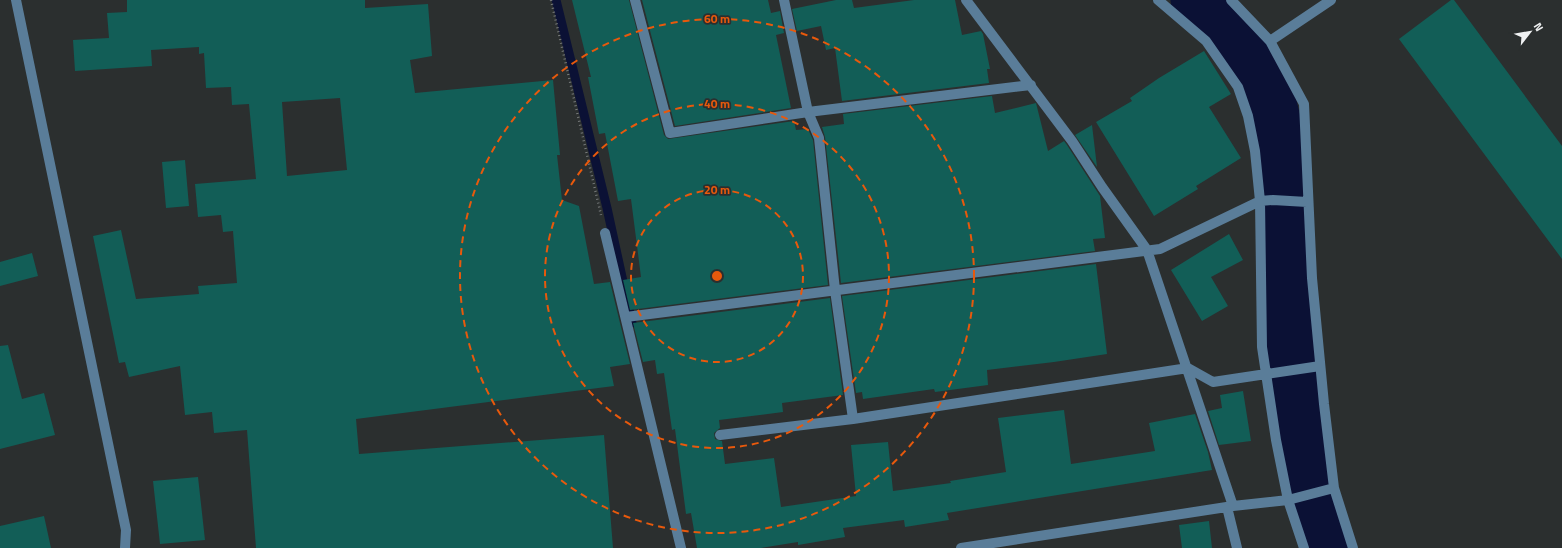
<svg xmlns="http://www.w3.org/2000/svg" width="1562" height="548" viewBox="0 0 1562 548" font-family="'Titillium Web',sans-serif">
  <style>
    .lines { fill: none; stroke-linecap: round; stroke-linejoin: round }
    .stream { stroke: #0b1135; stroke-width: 9 }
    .river { stroke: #0b1135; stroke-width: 51 }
    .building { fill: #125e57; fill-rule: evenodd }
    .path { stroke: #76797a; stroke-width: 2.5; stroke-dasharray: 1 3; stroke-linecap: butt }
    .minor { stroke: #5a7d99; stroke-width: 10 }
    .ring { fill: none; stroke: #e8590c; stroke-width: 2; stroke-dasharray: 7 5 }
    .centre { fill: #e8590c; stroke: #2b2f2f; stroke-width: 2 }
    .ring-label { font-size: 12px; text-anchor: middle; font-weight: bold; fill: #e8590c; stroke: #2b2f2f; stroke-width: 3.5; stroke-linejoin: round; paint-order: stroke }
  </style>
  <rect width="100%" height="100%" fill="#2b2f2f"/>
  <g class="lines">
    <path class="stream" d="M 556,0 L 607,208 L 632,323"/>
    <path class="river" d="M 1196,0 L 1223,24 L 1266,84 L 1279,135 L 1283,244 L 1293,388 L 1299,434 L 1325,540 L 1328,548"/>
  </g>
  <path class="building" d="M 127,0 L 365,0 L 365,8 L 428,4 L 432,56 L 410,60 L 415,93 L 553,80 L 560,155 L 557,155 L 562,200 L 579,206 L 594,284 L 610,282 L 630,364 L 610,367 L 614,386 L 356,419 L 359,454 L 604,435 L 613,548 L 256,548 L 247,430 L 214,433 L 212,412 L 185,415 L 180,366 L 129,377 L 125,362 L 119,363 L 93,236 L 121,230 L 136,299 L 199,294 L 198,286 L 237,283 L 233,231 L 223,232 L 221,215 L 198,217 L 195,184 L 256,179 L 249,104 L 232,105 L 231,87 L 206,88 L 204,53 L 199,54 L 199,47 L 151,50 L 152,66 L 75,71 L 73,40 L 109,38 L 107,13 L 127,12 ZM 340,98 L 347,170 L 287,176 L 282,102 Z
    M 572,0 L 629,0 L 664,135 L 668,139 L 794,121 L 796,130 L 808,129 L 813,140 L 828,285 L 630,310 L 623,280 L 641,277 L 631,199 L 618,201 L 605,133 L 599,134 L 588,77 L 591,77 Z
    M 642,0 L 768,0 L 771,13 L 780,11 L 784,33 L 776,35 L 791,108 L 675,126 Z
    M 836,0 L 852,0 L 854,8 L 914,0 L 955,0 L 962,35 L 981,31 L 983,34 L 990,69 L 987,69 L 989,83 L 842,101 L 835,48 L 826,50 L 821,26 L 797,31 L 792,9 Z
    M 1451,0 L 1454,0 L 1562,146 L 1562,259 L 1399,39 Z
    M 1204,51 L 1231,94 L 1209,107 L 1241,158 L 1196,186 L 1198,189 L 1154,216 L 1096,122 L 1132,101 L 1130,98 L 1159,78 Z
    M 992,96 L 995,113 L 1036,103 L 1048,151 L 1064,141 L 1067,145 L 1100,196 L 1105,238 L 1093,239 L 1095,251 L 841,283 L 825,137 L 822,127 L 844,124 L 843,114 Z
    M 1092,125 L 1097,167 L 1075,135 Z
    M 185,160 L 189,206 L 166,208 L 162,162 Z
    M 1229,234 L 1243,260 L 1211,277 L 1228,306 L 1202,321 L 1171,270 Z
    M 32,253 L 38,276 L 0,286 L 0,262 Z
    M 1096,264 L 1107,354 L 1054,362 L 987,370 L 988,385 L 935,392 L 934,389 L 863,399 L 862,392 L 856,393 L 842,296 Z
    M 830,298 L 843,395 L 782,403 L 783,412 L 719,420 L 720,428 L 714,433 L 715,439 L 722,441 L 725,464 L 774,458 L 781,507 L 856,496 L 851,445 L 888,442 L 893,491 L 951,483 L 950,481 L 1006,472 L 998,418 L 1064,410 L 1071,464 L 1155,451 L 1149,423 L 1195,414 L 1208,452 L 1212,470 L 947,513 L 949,520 L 905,527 L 904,520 L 843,528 L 845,537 L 798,545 L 798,542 L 761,548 L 697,548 L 691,513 L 686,514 L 675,429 L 672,430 L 664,373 L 657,374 L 655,360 L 643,362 L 633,323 Z
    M 8,345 L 22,399 L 44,393 L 55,435 L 0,449 L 0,346 Z
    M 1243,391 L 1251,441 L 1219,445 L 1208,411 L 1222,408 L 1220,395 Z
    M 198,477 L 205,540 L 160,544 L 153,481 Z
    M 44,516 L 51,548 L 0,548 L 0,526 Z
    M 1209,521 L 1212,548 L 1182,548 L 1179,525 Z"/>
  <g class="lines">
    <path class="path" d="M 551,0 L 601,215"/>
    <path class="minor" d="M 16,0 L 126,530 L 125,548
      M 635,0 L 670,133 L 808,112 L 1031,85
      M 784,0 L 808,112 L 819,138 L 835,290 L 853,419
      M 966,0 L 1072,141 L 1102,187 L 1147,250 L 1233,506
      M 1158,0 L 1206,41 L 1238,87 L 1248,116 L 1255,151 L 1260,201 L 1262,347 L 1276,440 L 1288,500 L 1304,548
      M 1231,0 L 1270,41 L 1304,104 L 1312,278 L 1324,404 L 1334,488 L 1353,548
      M 1270,41 L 1331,0
      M 605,233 L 681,548
      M 626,317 L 1160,249 L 1260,201 L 1273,200 L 1307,202
      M 720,435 L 853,419 L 1188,368 L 1213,382 L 1320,366
      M 1227,507 L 1237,548
      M 961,548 L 1233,506 L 1288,500 L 1334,488"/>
  </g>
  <g class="ring">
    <circle cx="717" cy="276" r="86"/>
    <circle cx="717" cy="276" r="172"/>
    <circle cx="717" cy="276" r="257"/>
  </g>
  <circle cx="717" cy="276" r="6" class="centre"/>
  <g class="ring-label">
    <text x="717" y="23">60 m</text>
    <text x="717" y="108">40 m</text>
    <text x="717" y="194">20 m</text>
  </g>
  <g transform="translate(1530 32) rotate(59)" stroke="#2b2f2f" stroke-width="3" paint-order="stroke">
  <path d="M0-3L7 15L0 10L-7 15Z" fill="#eff1f2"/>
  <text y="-6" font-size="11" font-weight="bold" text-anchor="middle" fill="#eff1f2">N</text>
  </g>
</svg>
